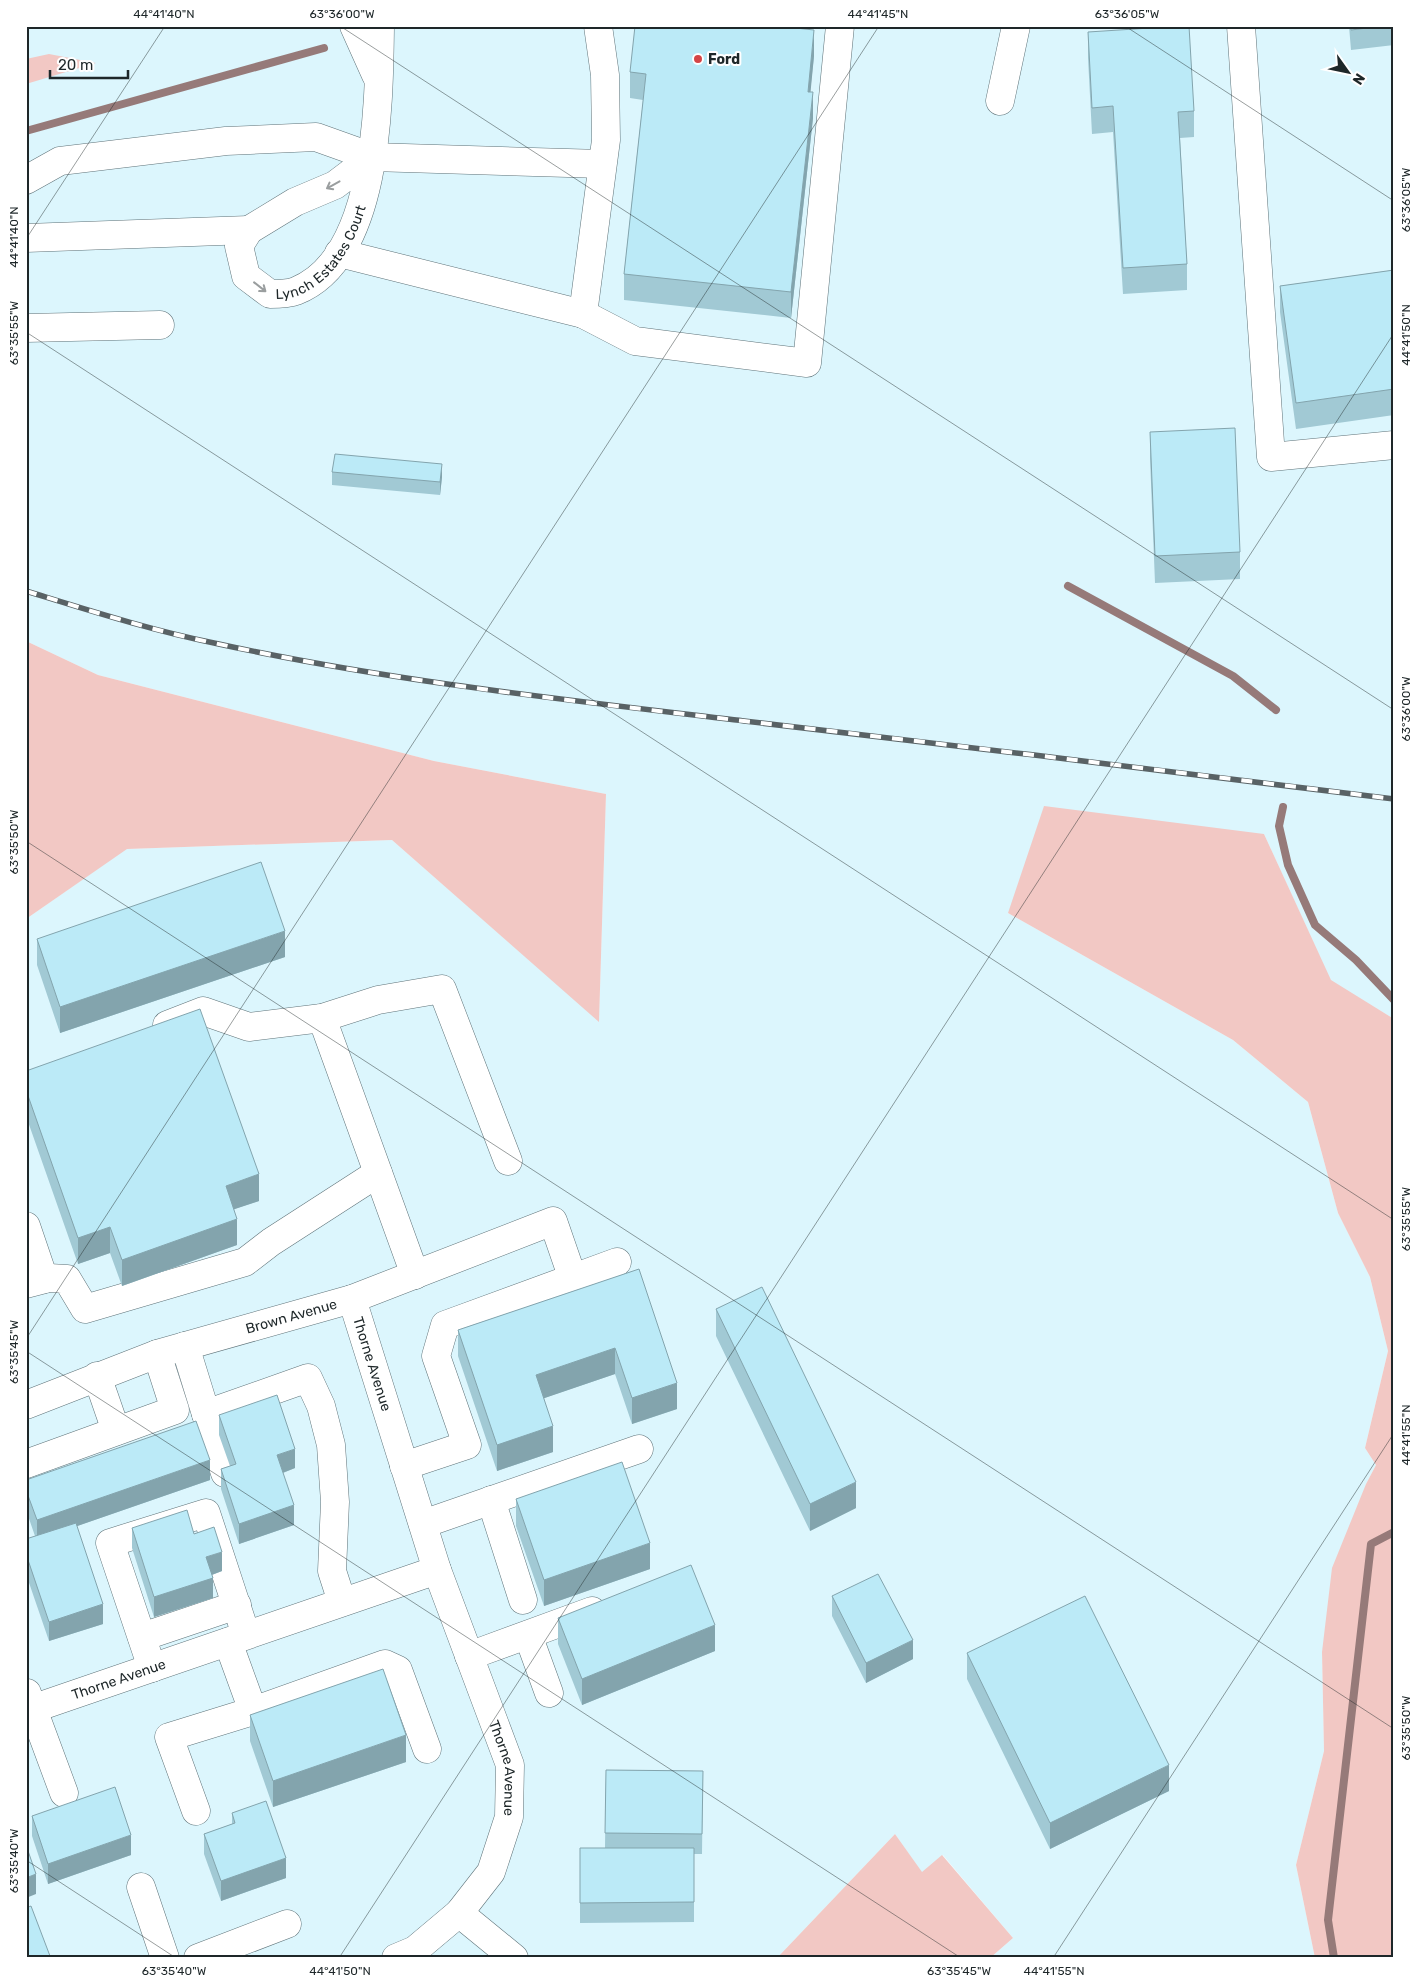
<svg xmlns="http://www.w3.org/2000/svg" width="1420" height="1984" viewBox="0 0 1420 1984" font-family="Rubik,sans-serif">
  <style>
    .built { fill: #dcf6fd }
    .green { fill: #f2c8c4 }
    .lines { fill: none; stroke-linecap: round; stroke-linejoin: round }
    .stream { stroke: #967a79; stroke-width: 8 }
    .minor-casing { stroke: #5f7379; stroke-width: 29 }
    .minor { stroke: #fff; stroke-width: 28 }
    .rail-casing { stroke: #596265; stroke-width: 5.5 }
    .rail { stroke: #fff; stroke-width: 4; stroke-dasharray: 11; stroke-linecap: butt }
    .wall { fill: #a1c9d4 }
    .shaded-wall { fill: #83a4ad }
    .building { fill: #bbeaf7; stroke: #83a4ad }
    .oneway { stroke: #9a9e9f }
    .ticks { fill: none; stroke: #1e2729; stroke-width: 1; stroke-opacity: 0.45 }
    .poi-dot { fill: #d44547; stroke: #fff; stroke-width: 2 }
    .labels { text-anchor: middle; stroke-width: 4; stroke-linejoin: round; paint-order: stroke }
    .poi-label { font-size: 14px; font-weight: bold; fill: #1e2729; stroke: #fff; text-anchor: start }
    .street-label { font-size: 14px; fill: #1e2729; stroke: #fff }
    .neatline { fill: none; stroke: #1e2729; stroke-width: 2 }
    .ticks-label { font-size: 12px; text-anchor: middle; fill: #1e2729 }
  </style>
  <rect width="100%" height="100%" fill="#f2fbfe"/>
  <path class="built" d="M 26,26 L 1394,26 L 1394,1019 L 1331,981 L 1264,834 L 1008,913 L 1233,1040 L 1308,1102 L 1338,1213 L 1370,1277 L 1388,1351 L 1365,1448 L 1376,1465 L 1366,1484 L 1322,1652 L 1324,1751 L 1296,1865 L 1315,1958 L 990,1958 L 1013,1938 L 943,1855 L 922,1873 L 895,1834 L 777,1958 L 26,1958 L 26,919 L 126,849 L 392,840 L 599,1021 L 606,794 L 434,761 L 98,675 L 26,641 Z"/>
  <path class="green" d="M 49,54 L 96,63 L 26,84 L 26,59 Z
    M 26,641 L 98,675 L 434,761 L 606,794 L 599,1022 L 392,840 L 127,849 L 26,919 Z
    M 1044,806 L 1264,834 L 1331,980 L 1394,1019 L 1394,1958 L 1315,1958 L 1296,1865 L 1324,1751 L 1322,1652 L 1332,1568 L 1366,1484 L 1376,1465 L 1365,1448 L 1388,1351 L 1370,1277 L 1338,1213 L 1308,1102 L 1233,1040 L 1008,913 Z
    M 895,1834 L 922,1872 L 942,1855 L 1013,1938 L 990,1958 L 777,1958 Z"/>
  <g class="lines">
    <path class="stream" d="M 26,131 L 324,48
      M 1068,586 L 1233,676 L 1276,710
      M 1283,807 L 1279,826 L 1288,865 L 1315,925 L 1356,960 L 1394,1000
      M 1334,1958 L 1328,1920 L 1371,1544 L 1394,1532"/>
    <defs>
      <g id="minor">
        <path d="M 354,26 L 376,75"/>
        <path d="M 1241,26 L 1271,457 L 1394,445"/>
        <path d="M 1000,101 L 1016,26"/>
        <path id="s1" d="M 372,157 L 335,185 L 295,202 L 249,230 L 239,246 L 246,276 L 270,294 C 278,294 288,294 296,291 C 379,258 379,101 380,26"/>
        <path d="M 26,180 L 60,161 L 226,141 L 316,137 L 372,157 L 602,164"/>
        <path d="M 26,238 L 249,230"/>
        <path d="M 339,253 L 583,314 L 635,341 L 807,363 L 840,26"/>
        <path d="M 583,314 L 606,140 L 605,75 L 598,26"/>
        <path d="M 26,328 L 160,325"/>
        <path d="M 322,1018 L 415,1275"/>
        <path d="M 167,1025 L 203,1011 L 249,1027 L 322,1018 L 378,1000 L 442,989 L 508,1161"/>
        <path d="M 26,1226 L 44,1279"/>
        <path d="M 26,1284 L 49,1278 L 67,1279 L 85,1309 L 245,1262 L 271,1242 L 378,1173"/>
        <path id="s2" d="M 352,1299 L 437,1570 L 510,1765 L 509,1817 L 491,1872 L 459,1913 L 415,1950 L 396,1958"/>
        <path d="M 185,1346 L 206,1414 L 308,1378 L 321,1406 L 331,1445 L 335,1502 L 332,1571 L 342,1602"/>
        <path d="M 97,1376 L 116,1431"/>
        <path id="s3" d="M 26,1405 L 157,1354 L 352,1299 L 553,1221 L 573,1279"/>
        <path d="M 206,1414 L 225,1473"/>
        <path d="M 26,1464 L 175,1410 L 157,1354"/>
        <path d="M 404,1466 L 467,1445 L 436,1356 L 445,1325 L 617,1262"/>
        <path d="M 491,1500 L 523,1600"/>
        <path d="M 423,1524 L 639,1449"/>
        <path d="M 528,1635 L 549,1693"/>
        <path d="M 142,1637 L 237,1605"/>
        <path d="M 228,1642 L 253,1711 L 385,1664 L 398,1670 L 427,1749"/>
        <path d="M 469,1656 L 592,1611"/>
        <path d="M 152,1668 L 110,1543 L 206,1513 L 246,1635"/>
        <path d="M 27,1693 L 64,1793"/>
        <path id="s4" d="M 26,1711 L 437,1570"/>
        <path d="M 196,1811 L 169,1737 L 253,1711"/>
        <path d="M 141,1887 L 165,1958"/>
        <path d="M 459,1913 L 514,1958"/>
        <path d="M 198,1958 L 287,1924"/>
      </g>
    </defs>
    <use href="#minor" class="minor-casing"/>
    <use href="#minor" class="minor"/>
    <defs>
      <path id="rail" d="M 26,591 C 88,610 150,630 214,643 C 388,681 567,700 744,721 C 961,746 1177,772 1394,799"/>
    </defs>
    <use href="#rail" class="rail-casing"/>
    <use href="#rail" class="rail"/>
  </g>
  <path class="wall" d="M 1349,26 L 1394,26 L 1394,45 L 1351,50 Z
    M 1088,32 L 1194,111 L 1194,137 L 1180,138 L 1187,264 L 1187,290 L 1123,294 L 1113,132 L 1092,134 L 1088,58 Z
    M 814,56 L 810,92 L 813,118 L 791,318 L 624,300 L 624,274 L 643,100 L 630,98 L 630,72 Z
    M 1394,270 L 1394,415 L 1296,429 L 1280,312 L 1280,286 Z
    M 1150,432 L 1240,552 L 1240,579 L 1155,583 L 1150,458 Z
    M 332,472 L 442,477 L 440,495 L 332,485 Z
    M 37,939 L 285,957 L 60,1033 L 37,965 Z
    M 26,1071 L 259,1201 L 234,1209 L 237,1245 L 122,1286 L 110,1253 L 78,1264 L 26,1116 Z
    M 639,1269 L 677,1409 L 632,1424 L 615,1374 L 544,1398 L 553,1452 L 497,1471 L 458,1356 L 458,1330 Z
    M 716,1309 L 856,1508 L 810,1531 L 716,1336 Z
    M 219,1415 L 295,1468 L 283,1473 L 294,1525 L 239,1544 L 221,1489 L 221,1469 L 230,1466 L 219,1435 Z
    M 26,1480 L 210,1480 L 77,1526 L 103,1624 L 49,1641 L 26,1574 L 26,1539 L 35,1536 L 26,1510 Z
    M 516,1499 L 650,1569 L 544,1606 L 516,1526 Z
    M 132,1528 L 194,1534 L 222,1571 L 212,1575 L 213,1598 L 154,1617 L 132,1548 Z
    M 832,1596 L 913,1659 L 866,1683 L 832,1616 Z
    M 558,1618 L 715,1651 L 582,1705 L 558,1644 Z
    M 967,1653 L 1169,1791 L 1050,1849 L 967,1679 Z
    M 250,1715 L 406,1762 L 273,1807 L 250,1741 Z
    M 606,1770 L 703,1771 L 702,1854 L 694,1854 L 694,1922 L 580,1923 L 580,1848 L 605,1848 Z
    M 232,1813 L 286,1878 L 221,1901 L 204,1854 L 204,1834 L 232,1824 Z
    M 32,1816 L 131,1855 L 48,1884 L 32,1836 Z"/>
  <path class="shaded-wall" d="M 814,30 L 814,56 L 808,118 L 808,92 Z
    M 813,92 L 813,118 L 791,318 L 791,292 Z
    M 442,464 L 442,477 L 440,495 L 440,482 Z
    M 285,931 L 285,957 L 60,1033 L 60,1007 Z
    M 259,1174 L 259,1201 L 226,1212 L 226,1186 Z
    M 237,1219 L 237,1245 L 122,1286 L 122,1260 Z
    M 110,1227 L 110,1253 L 78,1264 L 78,1238 Z
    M 615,1348 L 615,1374 L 536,1401 L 536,1375 Z
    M 677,1383 L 677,1409 L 632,1424 L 632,1398 Z
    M 553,1426 L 553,1452 L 497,1471 L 497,1445 Z
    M 295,1449 L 295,1468 L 277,1475 L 277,1455 Z
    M 210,1460 L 210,1480 L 37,1540 L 37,1520 Z
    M 856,1482 L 856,1508 L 810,1531 L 810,1504 Z
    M 294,1505 L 294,1525 L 239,1544 L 239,1524 Z
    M 650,1543 L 650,1569 L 544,1606 L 544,1580 Z
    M 222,1552 L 222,1571 L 206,1577 L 206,1557 Z
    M 213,1578 L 213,1598 L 154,1617 L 154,1597 Z
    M 103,1604 L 103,1624 L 49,1641 L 49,1622 Z
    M 715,1625 L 715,1651 L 582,1705 L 582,1679 Z
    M 913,1640 L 913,1659 L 866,1683 L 866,1663 Z
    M 406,1735 L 406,1762 L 273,1807 L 273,1781 Z
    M 1169,1765 L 1169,1791 L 1050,1849 L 1050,1823 Z
    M 131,1835 L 131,1855 L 48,1884 L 48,1864 Z
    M 286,1858 L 286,1878 L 221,1901 L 221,1881 Z
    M 36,1874 L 36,1894 L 26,1898 L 26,1878 Z"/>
  <path class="building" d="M 635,26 L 777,26 L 814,30 L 808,92 L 813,92 L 791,292 L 624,274 L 646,74 L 630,72 Z
    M 1181,26 L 1189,26 L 1194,111 L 1178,112 L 1187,264 L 1123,268 L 1113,106 L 1092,108 L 1088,32 Z
    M 1351,26 L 1383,26 L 1351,30 Z
    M 1394,270 L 1394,389 L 1296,403 L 1280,286 Z
    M 1235,428 L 1240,552 L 1155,556 L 1150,432 Z
    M 335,454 L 442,464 L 440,482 L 332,472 Z
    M 261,862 L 285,931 L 60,1007 L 37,939 Z
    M 200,1009 L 259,1174 L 226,1186 L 237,1219 L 122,1260 L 110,1227 L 78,1238 L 26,1090 L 26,1071 Z
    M 639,1269 L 677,1383 L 632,1398 L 615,1348 L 536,1375 L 553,1426 L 497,1445 L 458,1330 Z
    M 762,1287 L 856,1482 L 810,1504 L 716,1309 Z
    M 277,1395 L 295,1449 L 277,1455 L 294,1505 L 239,1524 L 221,1469 L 236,1464 L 219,1415 Z
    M 196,1421 L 210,1460 L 37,1520 L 26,1490 L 26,1480 Z
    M 622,1462 L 650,1543 L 544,1580 L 516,1499 Z
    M 187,1510 L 194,1534 L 214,1527 L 222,1552 L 206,1557 L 213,1578 L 154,1597 L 132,1528 Z
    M 76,1523 L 103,1604 L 49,1622 L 26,1554 L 26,1539 Z
    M 691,1565 L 715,1625 L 582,1679 L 558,1618 Z
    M 878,1574 L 913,1640 L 866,1663 L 832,1596 Z
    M 1085,1596 L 1169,1765 L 1050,1823 L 967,1653 Z
    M 383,1669 L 406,1735 L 273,1781 L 250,1715 Z
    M 606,1770 L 703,1771 L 702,1834 L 605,1833 Z
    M 115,1787 L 131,1835 L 48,1864 L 32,1816 Z
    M 266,1801 L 286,1858 L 221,1881 L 204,1834 L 235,1823 L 232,1813 Z
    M 26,1845 L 36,1874 L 26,1878 Z
    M 580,1848 L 694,1848 L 694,1902 L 580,1903 Z
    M 31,1906 L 50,1956 L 46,1958 L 26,1958 L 26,1908 Z"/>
  <defs><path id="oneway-shaft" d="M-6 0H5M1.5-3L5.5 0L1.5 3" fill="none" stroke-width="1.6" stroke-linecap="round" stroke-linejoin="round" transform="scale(1.25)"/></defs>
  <g class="oneway">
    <use href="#oneway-shaft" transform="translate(333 185) rotate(151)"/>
    <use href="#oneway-shaft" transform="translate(260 287) rotate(38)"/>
  </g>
  <path class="ticks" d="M 340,26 L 1394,710M 1125,26 L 1394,201M 26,239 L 165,26M 26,332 L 1394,1220M 26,841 L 1394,1729M 26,1339 L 879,26M 26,1351 L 961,1958M 26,1860 L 176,1958M 339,1958 L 1394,333M 1053,1958 L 1394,1433"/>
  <circle class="poi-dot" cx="698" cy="59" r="5"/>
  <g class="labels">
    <g class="poi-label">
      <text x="708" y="64">Ford</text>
    </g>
    <g class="street-label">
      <text dy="5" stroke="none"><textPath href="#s1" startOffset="295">Lynch Estates Court</textPath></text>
      <text dy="5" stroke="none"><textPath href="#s3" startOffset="280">Brown Avenue</textPath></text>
      <text dy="5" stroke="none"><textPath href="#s2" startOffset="68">Thorne Avenue</textPath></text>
      <text dy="5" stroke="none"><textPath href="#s4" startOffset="98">Thorne Avenue</textPath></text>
      <text dy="5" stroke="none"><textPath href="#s2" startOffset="494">Thorne Avenue</textPath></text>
    </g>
  </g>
  <rect width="1420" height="1984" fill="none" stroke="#ffffff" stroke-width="55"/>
  <g transform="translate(1348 72) rotate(123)" stroke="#ffffff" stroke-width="4" paint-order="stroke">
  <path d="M0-4L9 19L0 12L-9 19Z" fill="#1e2729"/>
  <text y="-8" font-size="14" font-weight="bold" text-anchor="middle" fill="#1e2729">N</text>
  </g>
  <path d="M50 70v8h78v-8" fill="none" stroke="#1e2729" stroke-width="2.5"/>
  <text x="58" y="70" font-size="15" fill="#1e2729" stroke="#ffffff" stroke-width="4" paint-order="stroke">20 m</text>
  <rect x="28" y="28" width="1364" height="1928" class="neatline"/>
  <g class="ticks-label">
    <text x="164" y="18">44°41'40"N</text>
    <text x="342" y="18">63°36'00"W</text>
    <text x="878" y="18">44°41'45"N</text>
    <text x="1127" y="18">63°36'05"W</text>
    <text transform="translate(1406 200) rotate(-90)" y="4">63°36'05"W</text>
    <text transform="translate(14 237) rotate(-90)" y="4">44°41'40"N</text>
    <text transform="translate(14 333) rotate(-90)" y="4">63°35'55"W</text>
    <text transform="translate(1406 335) rotate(-90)" y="4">44°41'50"N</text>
    <text transform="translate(1406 709) rotate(-90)" y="4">63°36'00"W</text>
    <text transform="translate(14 842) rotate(-90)" y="4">63°35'50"W</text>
    <text transform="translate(1406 1219) rotate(-90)" y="4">63°35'55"W</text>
    <text transform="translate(14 1352) rotate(-90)" y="4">63°35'45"W</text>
    <text transform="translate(1406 1435) rotate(-90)" y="4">44°41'55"N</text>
    <text transform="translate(1406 1728) rotate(-90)" y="4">63°35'50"W</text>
    <text transform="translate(14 1861) rotate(-90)" y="4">63°35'40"W</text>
    <text x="174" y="1975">63°35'40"W</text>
    <text x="340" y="1975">44°41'50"N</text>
    <text x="959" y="1975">63°35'45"W</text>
    <text x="1054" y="1975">44°41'55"N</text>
  </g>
</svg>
